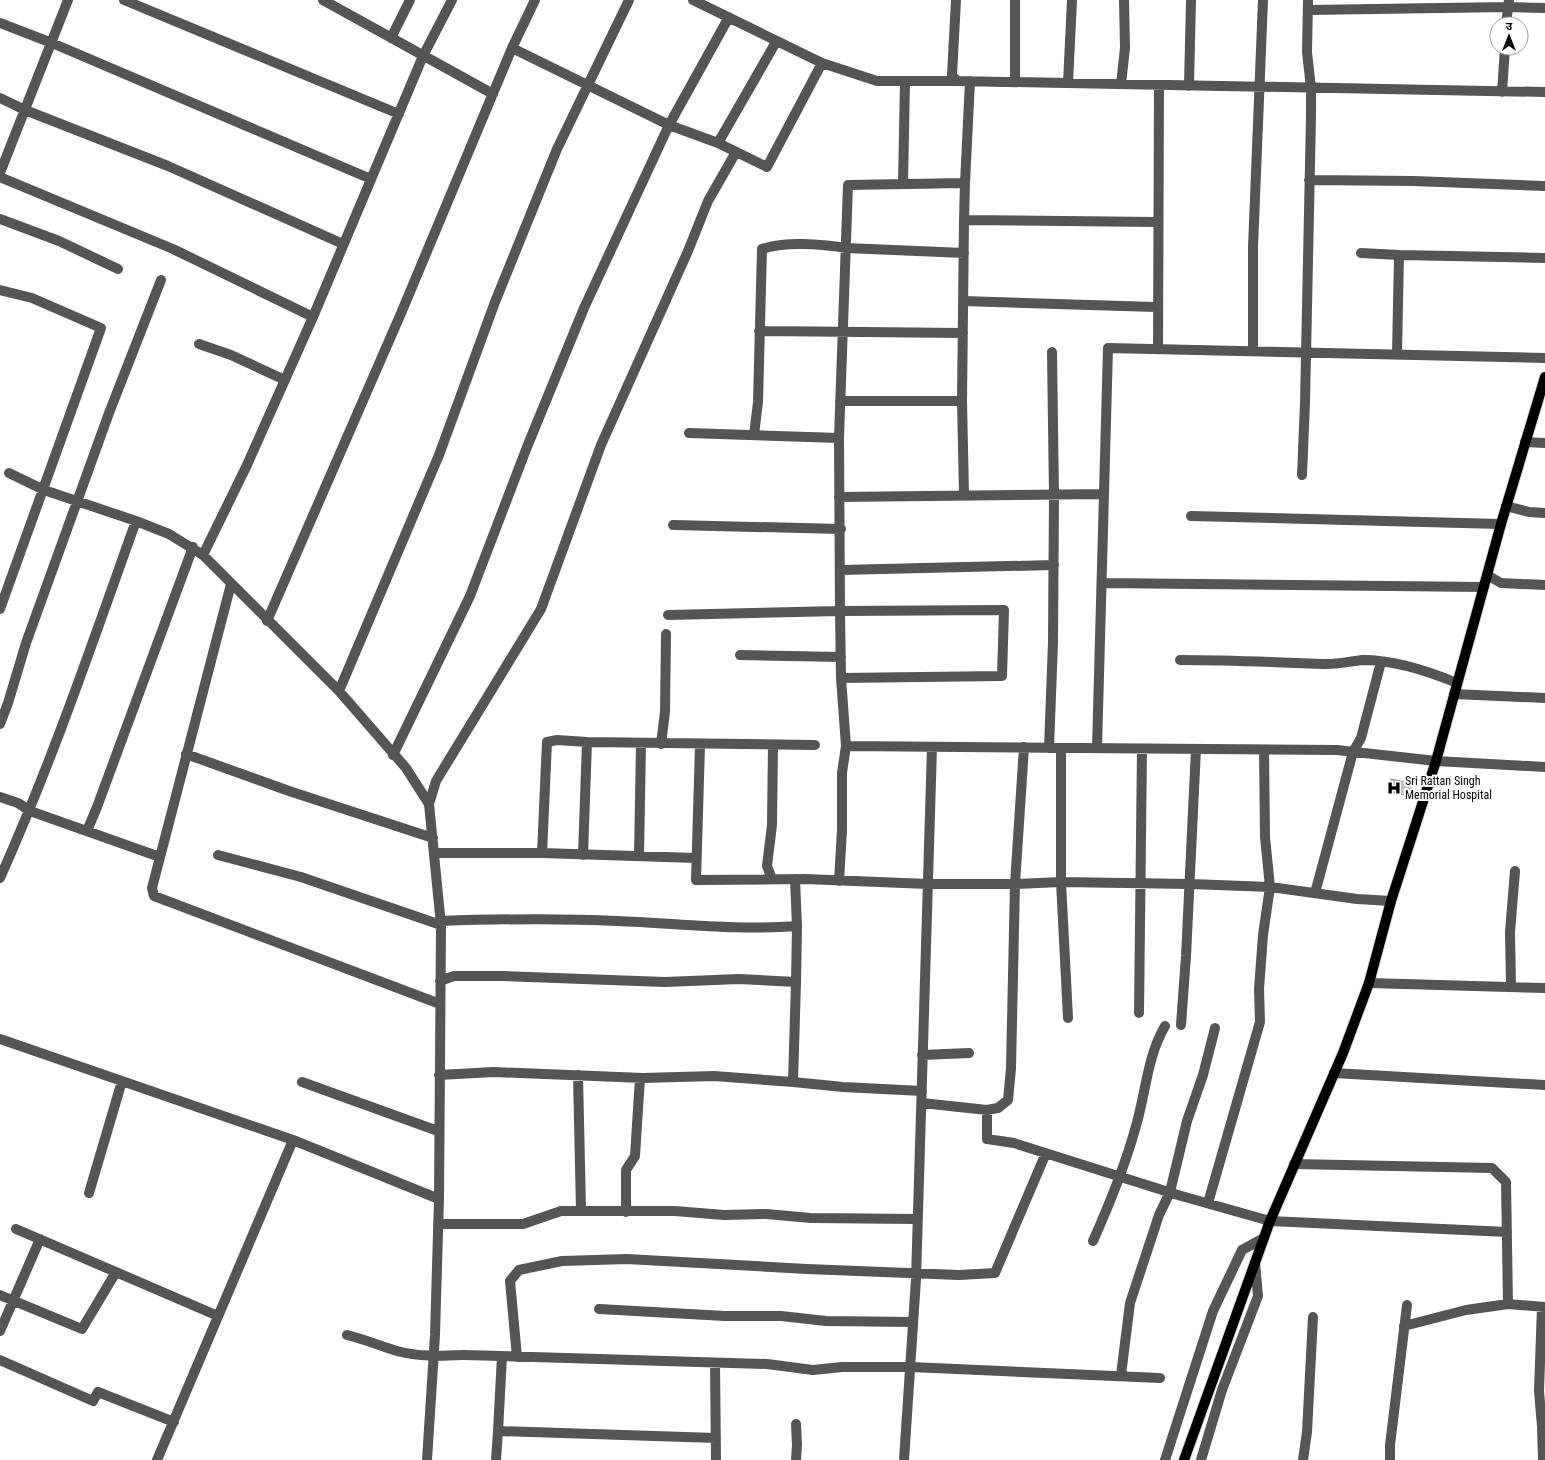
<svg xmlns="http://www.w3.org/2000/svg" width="1545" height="1460" viewBox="0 0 1545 1460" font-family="'Roboto Condensed','Noto Sans Devanagari',sans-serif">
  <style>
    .building { fill: #c4c4c4; stroke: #999 }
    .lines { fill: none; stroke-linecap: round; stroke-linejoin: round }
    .major-casing { stroke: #dbdbdb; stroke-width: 12 }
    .minor { stroke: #555; stroke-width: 10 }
    .major { stroke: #000; stroke-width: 10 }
    .labels { text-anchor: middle; stroke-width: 4; stroke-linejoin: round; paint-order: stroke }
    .poi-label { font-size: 12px; fill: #000; stroke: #fff; text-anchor: start }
  </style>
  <rect width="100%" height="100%" fill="#fff"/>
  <path class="building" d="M 1391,779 L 1411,783 L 1409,796 L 1389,792 Z"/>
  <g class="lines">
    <defs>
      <path id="major" d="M 1184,1460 L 1270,1221 L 1343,1053 L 1369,983 L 1391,901 L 1436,761 L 1501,524 L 1545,377"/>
    </defs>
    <use href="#major" class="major-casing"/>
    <path class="minor" d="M 124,0 L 399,114
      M 323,0 L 493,94
      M 693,0 L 822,63 L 877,81 L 957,81 L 1545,92
      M 956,0 L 952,75 L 957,81
      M 1015,0 L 1015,82
      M 1308,10 L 1507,7 L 1545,8
      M 0,23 L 52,43 L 371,179
      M 1506,24 L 1509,0
      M 391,38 L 410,0
      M 512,48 L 669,125 L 718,143 L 767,167 L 822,63
      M 1068,83 L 1072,0
      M 1121,84 L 1125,48 L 1124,0
      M 1189,86 L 1191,0
      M 1502,92 L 1505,48
      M 0,98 L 25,110 L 168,166 L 343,244
      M 718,143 L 776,42
      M 0,173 L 68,0
      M 0,177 L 173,249 L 313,317 L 423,56 L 452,0
      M 1309,180 L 1413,181 L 1545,186
      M 903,184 L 905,81
      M 0,219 L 59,241 L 118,269
      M 964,220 L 965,183
      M 1361,253 L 1399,255
      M 0,290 L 32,298 L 101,328 L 0,609
      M 963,301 L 1156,307
      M 759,331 L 963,333
      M 199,344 L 231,355 L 285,380
      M 1158,349 L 1159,85
      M 1253,351 L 1253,247 L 1263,0
      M 1397,354 L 1399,255 L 1545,258
      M 840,401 L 962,401
      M 689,433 L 839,438
      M 754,435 L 758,402 L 762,249 C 784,241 822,244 846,248 L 964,253
      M 1525,442 L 1545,443
      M 9,473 L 44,490 L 136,521 L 169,534 L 203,555 L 339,691 L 406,768 L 429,804
      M 1302,475 L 1305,403 L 1311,117 L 1311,88 L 1307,52 L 1308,0
      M 964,495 L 962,401 L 964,220 L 1157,222
      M 839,497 L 1104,494
      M 1506,506 L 1529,512 L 1545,513
      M 1191,516 L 1501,524
      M 673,525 L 841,529
      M 203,555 L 247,465 L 313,317
      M 840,570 L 1054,565
      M 1487,575 L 1501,583 L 1545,585
      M 1102,583 L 1484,587
      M 231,584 L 152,888 L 154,896 L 440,1004
      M 668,615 L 840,611 L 1004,610 L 1002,676 L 841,678
      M 267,621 L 402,311 L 512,48 L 535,0
      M 740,655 L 841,657
      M 1180,660 C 1228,660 1276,662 1323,664 C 1337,665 1350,661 1363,660 C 1395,660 1428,671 1457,683
      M 339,691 L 439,455 L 495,302 L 557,149 L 629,0
      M 1454,694 L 1545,698
      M 0,724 L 8,703 L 26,643 L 109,413 L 161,280
      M 661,744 L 665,712 L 666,634
      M 700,745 L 696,880 L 805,879 L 928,884 L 1015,884 L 1061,882 L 1190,884 L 1270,887 L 1357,899 L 1391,901
      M 846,746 L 1337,750 L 1436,761 L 1545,767
      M 1049,748 L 1053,642 L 1054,495 L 1052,352
      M 1061,748 L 1061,882 L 1068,1018
      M 1097,748 L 1108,348 L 1545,358
      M 186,754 L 289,791 L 433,838
      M 393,755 L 470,596 L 527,447 L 584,308 L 669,125 L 729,17
      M 0,797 L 18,803 L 30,811 L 160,857
      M 87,831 L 97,807 L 193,547
      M 434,853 L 542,853 L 696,858
      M 542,853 L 547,742 L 557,740 L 587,742 L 815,745
      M 218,855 L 301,877 L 441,925
      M 583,855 L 587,742
      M 639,856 L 641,743
      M 0,878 C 52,762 93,641 136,521
      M 772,879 L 767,866 L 772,825 L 773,745
      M 839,881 L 842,830 L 842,773 L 846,746 L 841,678 L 840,611 L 839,438 L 848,185 L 965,183 L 970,81
      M 1315,893 L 1353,752 L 1361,738 L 1381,662
      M 440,921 C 499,919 558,918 617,921 C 675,923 739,931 797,926 L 795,879
      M 440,981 L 454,976 L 503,976 L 665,982 L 739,979 L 796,982 L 797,926
      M 1369,983 L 1545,988
      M 1511,987 L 1510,932 L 1515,871
      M 1139,1013 L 1142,749
      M 1181,1025 L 1186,956 L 1196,749
      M 0,1039 L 293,1140 L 439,1199
      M 922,1055 L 969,1053
      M 1334,1073 L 1545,1085
      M 439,1075 L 494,1072 L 643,1078 L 714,1076 L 793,1082 L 796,982
      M 578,1075 L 581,1211
      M 302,1082 L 438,1131
      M 793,1082 L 843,1087 L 922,1091
      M 922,1103 L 987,1110 L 998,1108 L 1008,1100 L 1011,1068 L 1015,884 L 1024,747
      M 987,1110 L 987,1139 L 1014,1143 L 1178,1195 L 1270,1221 L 1507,1232
      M 1294,1164 L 1492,1168 L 1506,1182 L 1508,1304 L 1545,1307
      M 89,1193 L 122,1081
      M 1208,1203 L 1260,1022 L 1259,989 L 1263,935 L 1270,887 L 1265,837 L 1264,750
      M 626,1212 L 626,1170 L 635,1156 L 640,1078
      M 438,1224 L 523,1224 L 561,1211 L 675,1211 L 724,1215 L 766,1214 L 811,1218 L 917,1219
      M 16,1229 L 218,1316
      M 1093,1241 C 1110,1203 1125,1166 1136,1126 C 1146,1092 1147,1057 1165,1026
      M 0,1295 L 82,1329 L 116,1272
      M 1542,1307 L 1539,1391 L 1542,1426 L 1543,1460
      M 599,1309 L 725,1316 L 781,1316 L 826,1321 L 913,1322
      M 1404,1326 L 1466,1310 L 1508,1304
      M 0,1331 L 40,1239
      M 347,1335 C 364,1339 380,1346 397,1351 C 419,1357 441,1356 464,1355 L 767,1364 L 813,1370 L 842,1367 L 911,1367 L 1160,1378
      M 502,1356 L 498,1431 L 716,1438
      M 517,1357 L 510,1281 L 519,1270 L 562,1261 L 627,1259 L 807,1269 L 959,1275 L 995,1273 L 1046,1153
      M 0,1360 L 93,1401 L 98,1392 L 174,1422
      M 715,1363 L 716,1460
      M 1121,1375 L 1130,1303 L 1159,1215 L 1170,1192 L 1187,1121 L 1203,1075 L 1215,1028
      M 157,1460 L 293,1140
      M 427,1460 L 435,1335 L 439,1199 L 441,925 L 429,804 L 436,781 L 541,609 L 601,445 L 688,251 L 708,201 L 736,152
      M 496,1460 L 498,1431
      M 796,1460 L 797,1445 L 796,1424
      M 904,1460 L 916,1279 L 932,747
      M 1165,1460 L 1213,1311 L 1242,1250 L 1264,1238
      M 1201,1460 L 1222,1390 L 1258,1296 L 1255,1263
      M 1303,1460 L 1307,1432 L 1313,1317
      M 1390,1460 L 1390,1445 L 1407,1305"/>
    <use href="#major" class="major"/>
  </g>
  <defs>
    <symbol id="hospital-bare" viewBox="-9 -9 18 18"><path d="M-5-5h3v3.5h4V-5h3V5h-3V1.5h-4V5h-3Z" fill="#000" stroke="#fff" stroke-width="2.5" paint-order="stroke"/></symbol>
  </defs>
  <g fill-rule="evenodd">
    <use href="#hospital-bare" x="1384" y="778" width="20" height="20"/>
  </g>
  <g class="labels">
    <g class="poi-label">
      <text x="1405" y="785">Sri Rattan Singh<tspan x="1405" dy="14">Memorial Hospital</tspan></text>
    </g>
  </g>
  <g transform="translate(1509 36)"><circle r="19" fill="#ffffff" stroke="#999999"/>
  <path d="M0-3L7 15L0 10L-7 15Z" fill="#000000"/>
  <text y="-6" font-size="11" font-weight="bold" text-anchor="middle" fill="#000000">उ</text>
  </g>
</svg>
